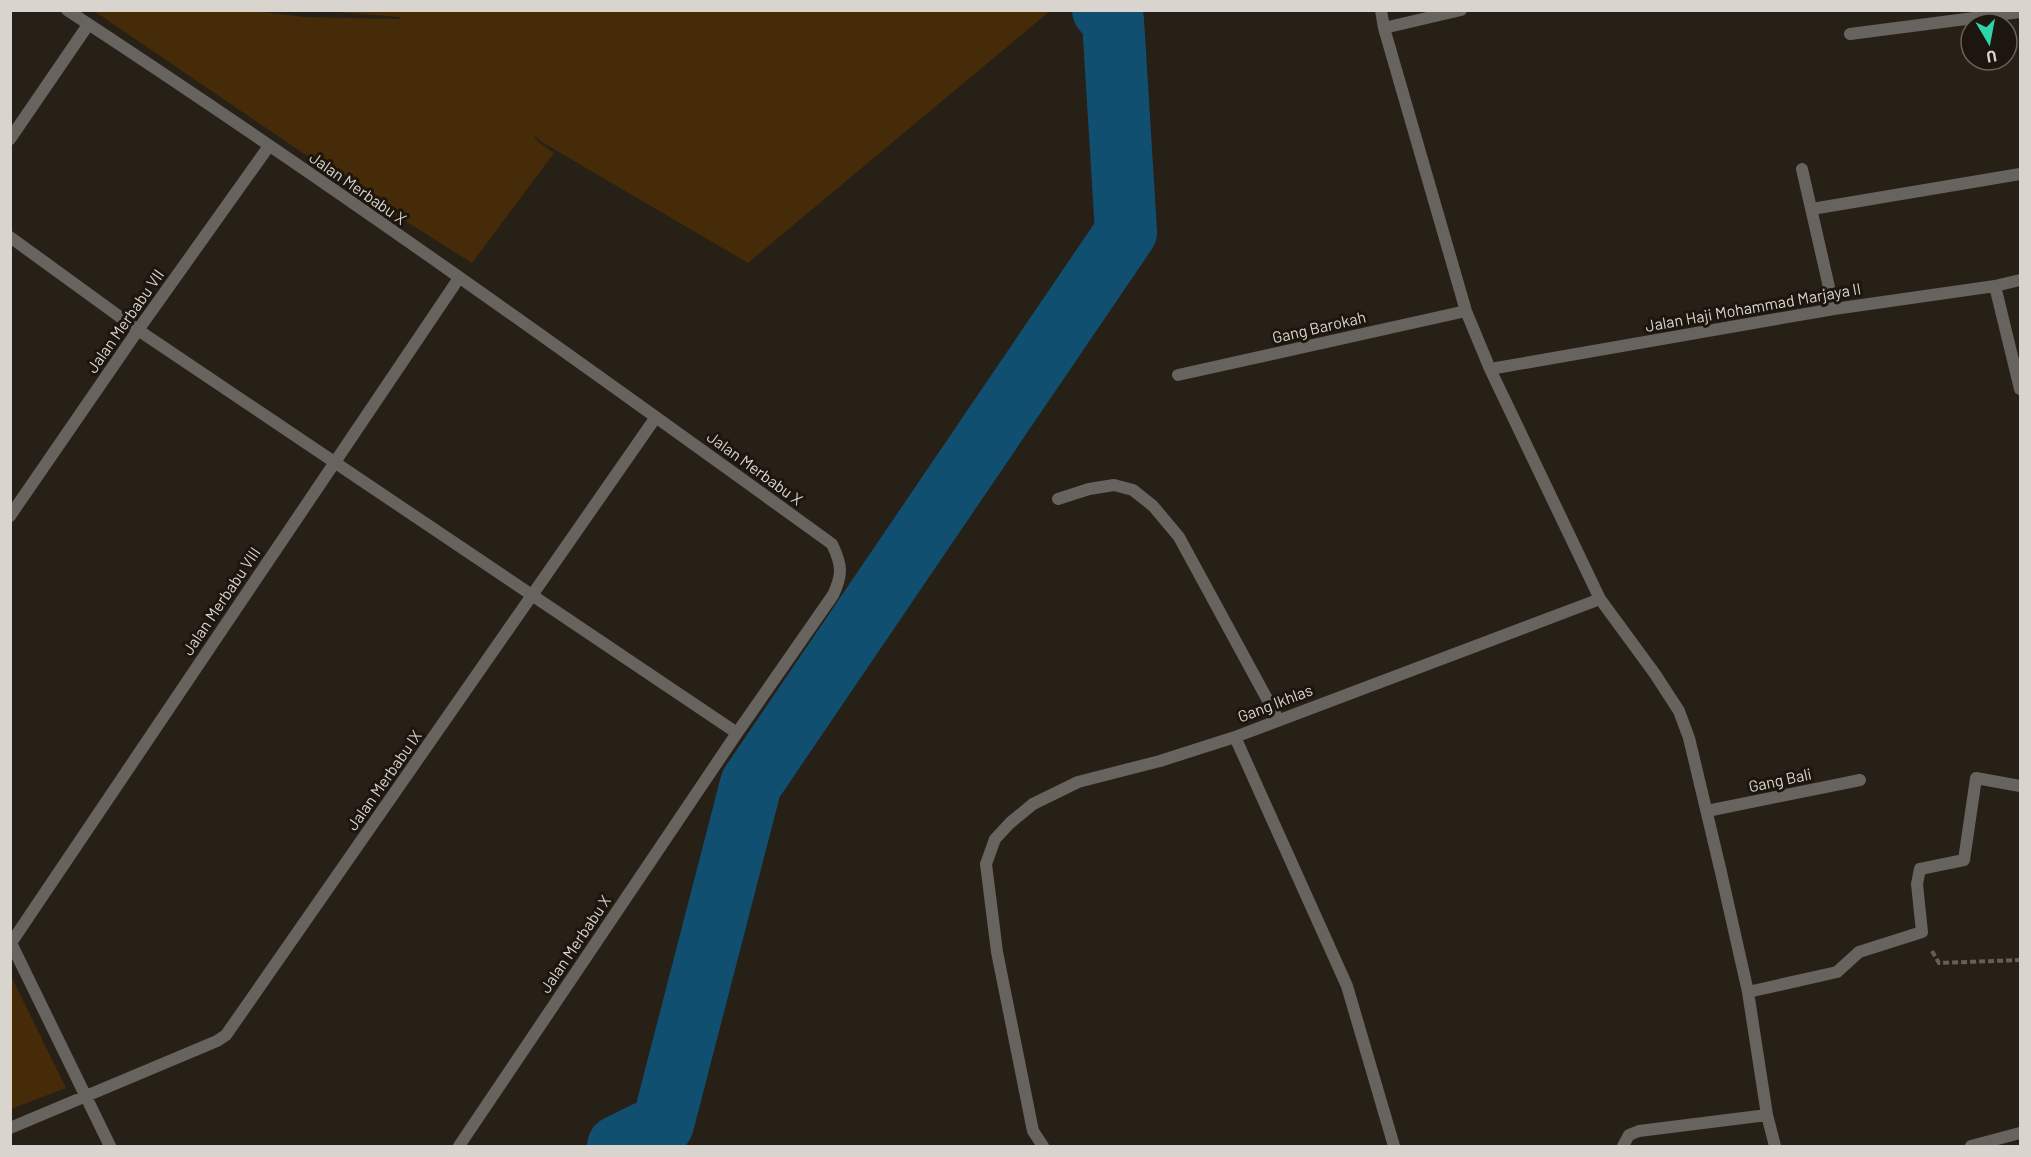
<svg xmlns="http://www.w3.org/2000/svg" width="2031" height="1157" viewBox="0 0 2031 1157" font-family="Barlow,sans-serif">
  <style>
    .green { fill: #452b08 }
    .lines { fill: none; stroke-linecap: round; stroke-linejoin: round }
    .river { stroke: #114f71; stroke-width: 62 }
    .path { stroke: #655f57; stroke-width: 4; stroke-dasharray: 6 3; stroke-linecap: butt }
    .minor { stroke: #67635f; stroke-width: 12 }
    .labels { text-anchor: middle; stroke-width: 6; stroke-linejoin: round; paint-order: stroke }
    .street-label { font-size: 16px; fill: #d9d4ce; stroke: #1d160e }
  </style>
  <rect width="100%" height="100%" fill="#272017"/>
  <path class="green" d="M 249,10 L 304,17 L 401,19 L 399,17 L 324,11 L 1050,11 L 748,263 L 540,141 L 533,134 L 538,142 L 554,153 L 472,263 L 372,200 L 94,11 Z
    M 10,974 L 66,1088 L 11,1109 L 10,1109 Z"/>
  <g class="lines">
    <path class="river" d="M 618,1146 L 663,1124 L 751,784 L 1126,232 L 1113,20 L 1103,10"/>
    <path class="path" d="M 1932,951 L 1939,963 L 2020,960"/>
    <path class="minor" d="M 67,10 C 327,180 580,362 832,544 C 842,565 843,574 833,595 L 737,733 L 459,1146
      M 1381,10 L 1384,28 L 1466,311 L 1490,369 L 1600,599 L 1655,674 L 1679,711 L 1689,738 L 1720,868 L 1748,992 L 1767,1115 L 1775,1146
      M 1384,28 L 1461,10
      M 1850,34 L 2020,12
      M 10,139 L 88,25
      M 1802,169 L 1834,309
      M 1812,209 L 2020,174
      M 10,237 L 138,330 L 737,733
      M 1995,286 L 2020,389
      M 1490,369 L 1834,309 L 1995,286 L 2020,280
      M 1178,375 L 1466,311
      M 1058,499 L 1089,489 L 1114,485 L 1133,490 L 1153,506 L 1179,537 L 1278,719
      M 10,516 L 138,330 L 269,146
      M 1235,737 L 1347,986 L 1394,1146
      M 1707,811 L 1860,780
      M 10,941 L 110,1146
      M 11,943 L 459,278
      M 1748,992 L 1837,972 L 1859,952 L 1922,932 L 1917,884 L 1920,869 L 1964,860 L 1976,778 L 2020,786
      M 10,1128 L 217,1041 L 226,1035 L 656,417
      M 1043,1146 L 1033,1131 L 997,952 L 986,864 L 995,839 L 1010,823 L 1033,804 L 1078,782 L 1160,761 L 1235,737 L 1600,599
      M 1623,1146 L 1629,1135 L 1639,1131 L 1767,1115
      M 1971,1146 L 2020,1133"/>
  </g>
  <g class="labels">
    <g class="street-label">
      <text transform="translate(358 188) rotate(35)" y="6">Jalan Merbabu X</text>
      <text transform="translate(1753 307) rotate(-10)" y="6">Jalan Haji Mohammad Marjaya II</text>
      <text transform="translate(125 321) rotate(-55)" y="6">Jalan Merbabu VII</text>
      <text transform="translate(1319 327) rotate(-13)" y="6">Gang Barokah</text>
      <text transform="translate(755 468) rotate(36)" y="6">Jalan Merbabu X</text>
      <text transform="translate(221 601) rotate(-56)" y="6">Jalan Merbabu VIII</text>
      <text transform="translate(1275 703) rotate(-21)" y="6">Gang Ikhlas</text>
      <text transform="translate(384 780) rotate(-55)" y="6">Jalan Merbabu IX</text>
      <text transform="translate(1780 780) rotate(-12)" y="6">Gang Bali</text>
      <text transform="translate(575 944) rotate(-56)" y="6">Jalan Merbabu X</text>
    </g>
  </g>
  <rect width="2031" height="1157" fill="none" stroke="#d9d4ce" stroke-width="24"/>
  <g transform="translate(1989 42) rotate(170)"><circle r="28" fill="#1d160e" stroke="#68625b" stroke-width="1.5"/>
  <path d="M0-4.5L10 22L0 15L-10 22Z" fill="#2ed4ab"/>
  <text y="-9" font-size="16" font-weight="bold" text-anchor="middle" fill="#d9d4ce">U</text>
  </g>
</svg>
